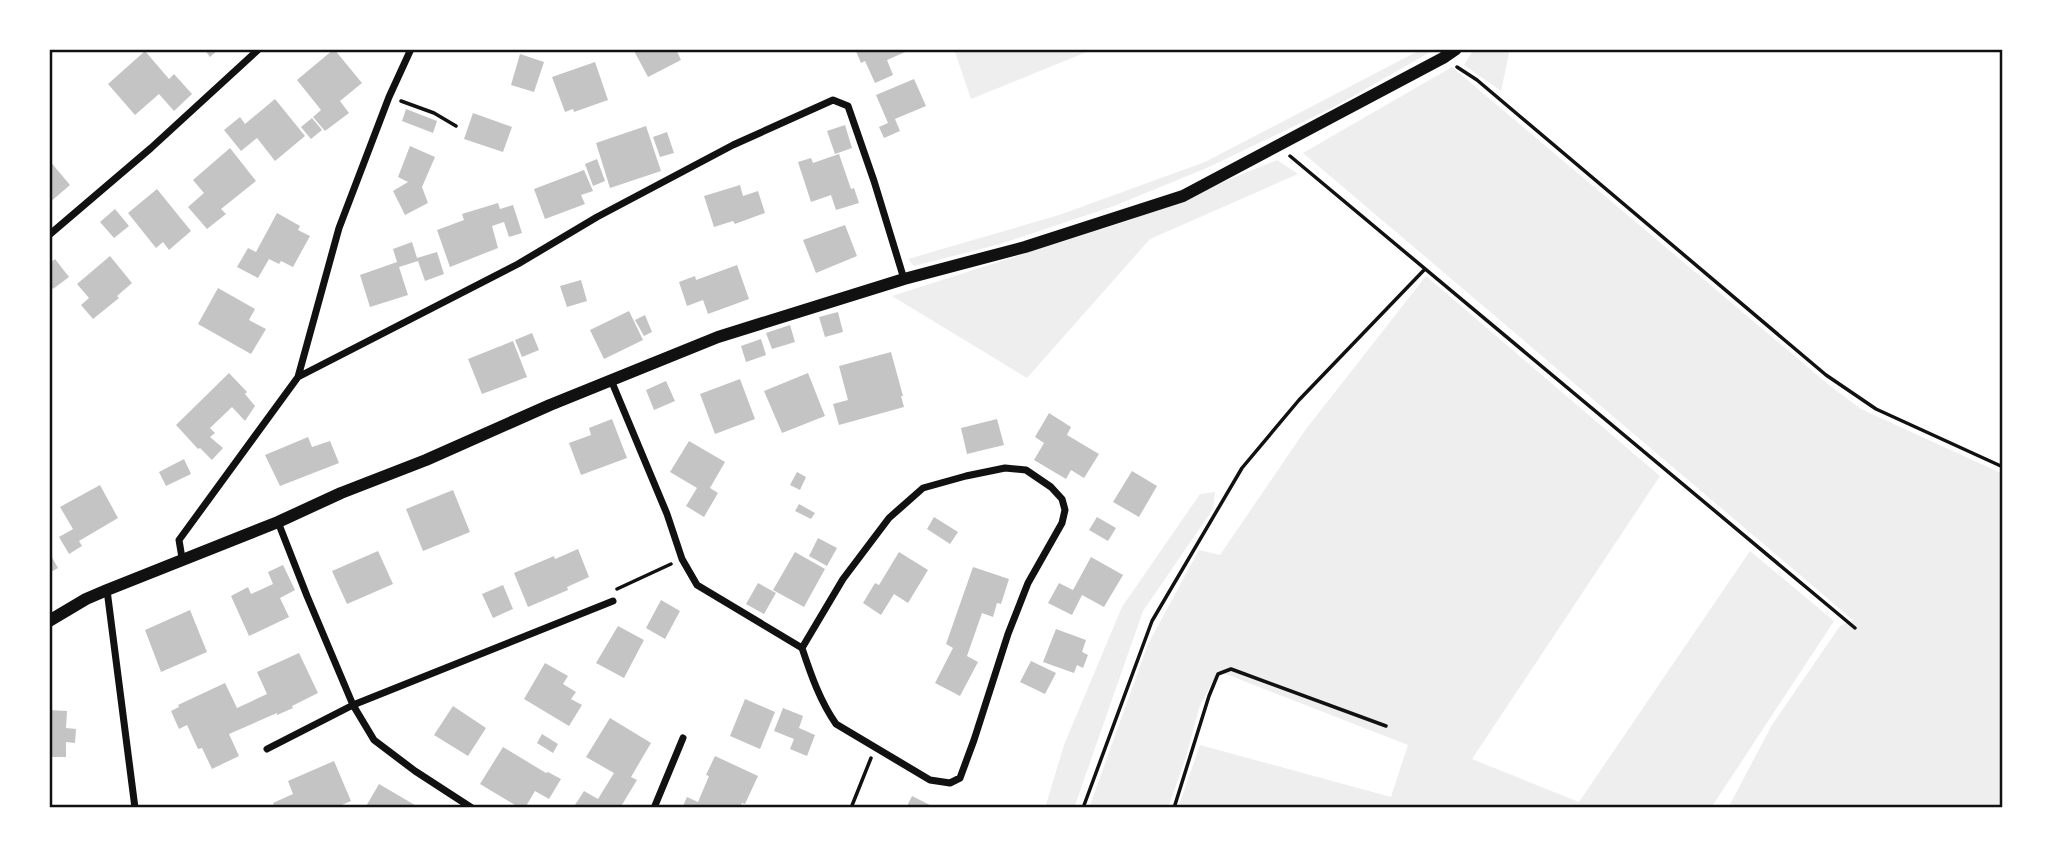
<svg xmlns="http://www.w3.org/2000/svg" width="2052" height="857" viewBox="0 0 2052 857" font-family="'Varela Round',sans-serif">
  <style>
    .green { fill: #eee }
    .building { fill: #c4c4c4 }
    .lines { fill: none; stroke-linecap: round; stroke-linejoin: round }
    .path { stroke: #111; stroke-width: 3.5 }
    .minor { stroke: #111; stroke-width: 7 }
    .tertiary { stroke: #111; stroke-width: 12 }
    .neatline { fill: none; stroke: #111; stroke-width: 2.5 }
  </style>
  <rect width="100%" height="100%" fill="#fff"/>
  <path class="green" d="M 954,49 L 1094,49 L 971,99 Z
    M 1422,49 L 1436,49 L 1332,108 L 1209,167 L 1114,206 L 1000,244 L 914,266 L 908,259 L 1059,215 L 1205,162 Z
    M 1478,49 L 1510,49 L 1501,91 L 1464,65 L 1472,52 Z
    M 1452,67 L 1829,385 L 1861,409 L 2003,474 L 2003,808 L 1728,808 L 1772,725 L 1840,626 L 1853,620 L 1303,153 Z
    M 1277,160 L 1298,174 L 1150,239 L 1027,378 L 892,296 L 1130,220 Z
    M 1426,276 L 1660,476 L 1472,759 L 1579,802 L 1750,551 L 1834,621 L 1711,808 L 1178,808 L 1200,745 L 1391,797 L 1408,745 L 1218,671 L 1199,708 L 1186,757 L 1168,808 L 1089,808 L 1148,644 L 1199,550 L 1220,555 L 1306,429 Z
    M 1215,492 L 1213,509 L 1143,611 L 1074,808 L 1045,808 L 1064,745 L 1122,607 L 1200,494 Z"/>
  <path class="building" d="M 204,49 L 219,49 L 210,57 Z
    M 334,49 L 362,83 L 340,101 L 349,113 L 325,131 L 313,117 L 321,110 L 297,80 Z
    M 633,49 L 676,49 L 681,60 L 648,77 Z
    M 855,49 L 912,49 L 887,60 L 893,75 L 875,83 L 865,61 L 861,63 Z
    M 145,51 L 169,79 L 174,74 L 192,94 L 174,111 L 159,94 L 135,115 L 108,84 Z
    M 520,54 L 544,62 L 534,92 L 511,85 Z
    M 595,62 L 608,100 L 574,112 L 573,109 L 565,112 L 552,77 Z
    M 914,79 L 926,106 L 895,119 L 900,131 L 884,138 L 879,127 L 888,123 L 876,95 Z
    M 275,99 L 305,136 L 275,161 L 257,138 L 241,151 L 224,130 L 240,117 L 245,124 Z
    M 406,109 L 437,121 L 433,133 L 402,121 Z
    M 473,113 L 512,127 L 503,152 L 464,139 Z
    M 312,118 L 322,130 L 311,139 L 301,127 Z
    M 845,125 L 852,148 L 835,154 L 827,131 Z
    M 646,126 L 661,171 L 610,188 L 596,143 Z
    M 667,132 L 674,153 L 660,157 L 653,137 Z
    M 410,146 L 435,157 L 422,187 L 428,203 L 405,215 L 393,191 L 408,182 L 398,177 Z
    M 230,148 L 256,181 L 221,209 L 226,214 L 207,229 L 188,207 L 204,193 L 193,180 Z
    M 839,154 L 851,189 L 854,188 L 859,203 L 836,210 L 831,195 L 811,202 L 798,162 L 811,158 L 813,163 Z
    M 597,159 L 605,181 L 593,186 L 585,164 Z
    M 49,160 L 70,185 L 49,203 Z
    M 584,170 L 593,191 L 581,195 L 585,204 L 545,219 L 534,189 Z
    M 740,185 L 743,196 L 758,191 L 765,213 L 735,224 L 733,221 L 714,227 L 704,196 Z
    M 157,189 L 191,231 L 169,250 L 163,242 L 156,248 L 128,213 Z
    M 498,203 L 500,209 L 513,205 L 522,233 L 509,237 L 504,222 L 492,226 L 498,248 L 450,267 L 437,230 L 464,220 L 462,214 Z
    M 115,209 L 129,226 L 114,238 L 100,222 Z
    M 277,213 L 300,226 L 298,230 L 310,236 L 293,267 L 281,261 L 279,264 L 269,259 L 258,278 L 237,267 L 248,248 L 256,252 Z
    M 845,225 L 857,256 L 816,273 L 803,240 Z
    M 412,242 L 417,258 L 437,252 L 444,274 L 425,281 L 418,261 L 399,267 L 408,295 L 370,307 L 360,275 L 397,262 L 393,249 Z
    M 110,256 L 132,283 L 117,296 L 119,298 L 93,319 L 81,305 L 89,298 L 77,284 Z
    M 55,259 L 69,277 L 53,289 L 49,284 L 49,264 Z
    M 737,265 L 749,299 L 708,314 L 703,300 L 687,306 L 679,282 L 695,276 L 696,280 Z
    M 581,280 L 587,301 L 567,307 L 560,286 Z
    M 218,288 L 255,309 L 249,320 L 266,329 L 251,354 L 198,324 Z
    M 629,311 L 643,340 L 604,359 L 590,330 Z
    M 838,312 L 843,332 L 825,337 L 819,317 Z
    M 645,315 L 652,332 L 644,336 L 635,320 Z
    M 790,325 L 795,342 L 772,349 L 766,333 Z
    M 532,333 L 539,350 L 522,357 L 515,340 Z
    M 761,339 L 766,355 L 746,362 L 741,346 Z
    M 513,341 L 527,377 L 482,394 L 468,359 Z
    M 891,352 L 903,396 L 901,396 L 904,407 L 839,425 L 833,404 L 848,400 L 839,366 Z
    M 229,373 L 247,392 L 245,394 L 255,406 L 245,421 L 232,407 L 210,428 L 215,433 L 210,437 L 223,448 L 212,460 L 200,448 L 198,449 L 176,425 Z
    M 808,373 L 825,416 L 782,433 L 764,391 Z
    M 740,379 L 755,419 L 715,434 L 700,394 Z
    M 666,381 L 675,401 L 654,410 L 646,390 Z
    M 1049,413 L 1071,427 L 1067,435 L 1099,454 L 1084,478 L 1071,470 L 1066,479 L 1034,460 L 1044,443 L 1035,437 Z
    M 612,419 L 627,458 L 581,475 L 569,443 L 591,435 L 589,428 Z
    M 997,419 L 1004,445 L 967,454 L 961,428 Z
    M 308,437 L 312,447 L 330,441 L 339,463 L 280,486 L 265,455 Z
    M 689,441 L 725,462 L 710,488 L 718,493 L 704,517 L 686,506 L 697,488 L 670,472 Z
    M 184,459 L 191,474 L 166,486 L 159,472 Z
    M 1132,471 L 1157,486 L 1139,517 L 1113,502 Z
    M 797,472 L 806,477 L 800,490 L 790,485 Z
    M 100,485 L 118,518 L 79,541 L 82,546 L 69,554 L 59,537 L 73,529 L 60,507 Z
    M 453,490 L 470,532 L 423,551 L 406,509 Z
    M 799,504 L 815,513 L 811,519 L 795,511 Z
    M 934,517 L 958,532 L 950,544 L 927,529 Z
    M 1097,517 L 1116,528 L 1108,541 L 1089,530 Z
    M 818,538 L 837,548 L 827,566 L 809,556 Z
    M 578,549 L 589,577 L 567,587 L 568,590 L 528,607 L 514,573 L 554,556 L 555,559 Z
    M 378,551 L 393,584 L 347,604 L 332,571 Z
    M 49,552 L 58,568 L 49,573 Z
    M 795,552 L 825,569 L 804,607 L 773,590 Z
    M 899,552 L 928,570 L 908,603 L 894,594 L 881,615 L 863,603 L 875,583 L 879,585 Z
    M 1091,557 L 1123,575 L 1104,607 L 1082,595 L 1072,615 L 1048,603 L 1059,583 L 1073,590 Z
    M 283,565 L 295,590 L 280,598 L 289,617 L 249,636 L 231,596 L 248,587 L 251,594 L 273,584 L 268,572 Z
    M 973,567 L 1009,579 L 1001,604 L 997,603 L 993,617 L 982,613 L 967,656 L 978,662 L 960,696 L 935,683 L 953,648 L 946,644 Z
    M 758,583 L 776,593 L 764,614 L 746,604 Z
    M 503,585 L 513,609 L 493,618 L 482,594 Z
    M 661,600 L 680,611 L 665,639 L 646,628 Z
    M 190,610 L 207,652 L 161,672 L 145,630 Z
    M 618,626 L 644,640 L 624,678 L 596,663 Z
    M 1056,629 L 1086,640 L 1082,652 L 1088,655 L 1083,668 L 1077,665 L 1074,673 L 1043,662 Z
    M 299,653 L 318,693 L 292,706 L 293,708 L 277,715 L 277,713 L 229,734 L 239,756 L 212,769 L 202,748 L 198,749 L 187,725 L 179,729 L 171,711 L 179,707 L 178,705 L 225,683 L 237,708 L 267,694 L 257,672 Z
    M 1031,661 L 1056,673 L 1045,694 L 1020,682 Z
    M 545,663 L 568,676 L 563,684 L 576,692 L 571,699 L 582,705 L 569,726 L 524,699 Z
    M 745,699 L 775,712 L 760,749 L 730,736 Z
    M 453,706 L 486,728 L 468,756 L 434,735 Z
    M 783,708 L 803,716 L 799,728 L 815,735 L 807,756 L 790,749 L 794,739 L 774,731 Z
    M 49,710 L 67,711 L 66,728 L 76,729 L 75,743 L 66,742 L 66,757 L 49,757 Z
    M 610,718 L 651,743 L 631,777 L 637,780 L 620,808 L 573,808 L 584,791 L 598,799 L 614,773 L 586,757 Z
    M 542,734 L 558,744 L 553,753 L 537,743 Z
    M 503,747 L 546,773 L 548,772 L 561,779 L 549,799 L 535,791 L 525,808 L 520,808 L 480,784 Z
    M 715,756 L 758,776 L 745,804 L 742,803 L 740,808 L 682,808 L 687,797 L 698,802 L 709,776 L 706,775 Z
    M 334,761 L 351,801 L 335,808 L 275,808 L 273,803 L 293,794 L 288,781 Z
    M 379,784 L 420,808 L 365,808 Z
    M 912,796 L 936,808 L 906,808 Z"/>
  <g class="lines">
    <path class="path" d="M 1457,67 L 1477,80 L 1826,375 L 1876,409 L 2003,467
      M 401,101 L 434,113 L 456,126
      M 1290,156 L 1855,628
      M 617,589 L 671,564
      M 851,808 L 871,758
      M 1083,808 L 1152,621 L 1242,468 L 1299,400 L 1425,269
      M 1174,808 L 1209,696 L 1218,674 L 1231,669 L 1386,726"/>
    <path class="minor" d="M 49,235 L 151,148 L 259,49
      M 298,377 L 518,264 L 597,217 L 733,145 L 833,100 L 848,106 L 874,181 L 904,279
      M 611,380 L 667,514 L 682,559 L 697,585 L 802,648 L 843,579 L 889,518 L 923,488 L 966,476 L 1005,468 L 1026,470 L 1051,487 L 1062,499 L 1065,510 L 1062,523 L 1028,583 L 1008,634 L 974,740 L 960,778 L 950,783 L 930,780 L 836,724 C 820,701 811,675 802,648
      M 278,522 L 307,596 L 353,705 L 613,601
      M 182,558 L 179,540 L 298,377 L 339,228 L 389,97 L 411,49
      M 107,590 L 135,808
      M 267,749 L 353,705 L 374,740 L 415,771 L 472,808
      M 654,808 L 683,738"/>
    <path class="tertiary" d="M 49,621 L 86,599 L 107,590 L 278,522 L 341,493 L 426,460 L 550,405 L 718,337 L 904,279 L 1025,247 L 1183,196 L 1443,58 L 1456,49"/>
  </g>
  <rect width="2052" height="857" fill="none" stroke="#ffffff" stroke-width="102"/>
  <rect x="51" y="51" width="1950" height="755" class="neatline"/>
</svg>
